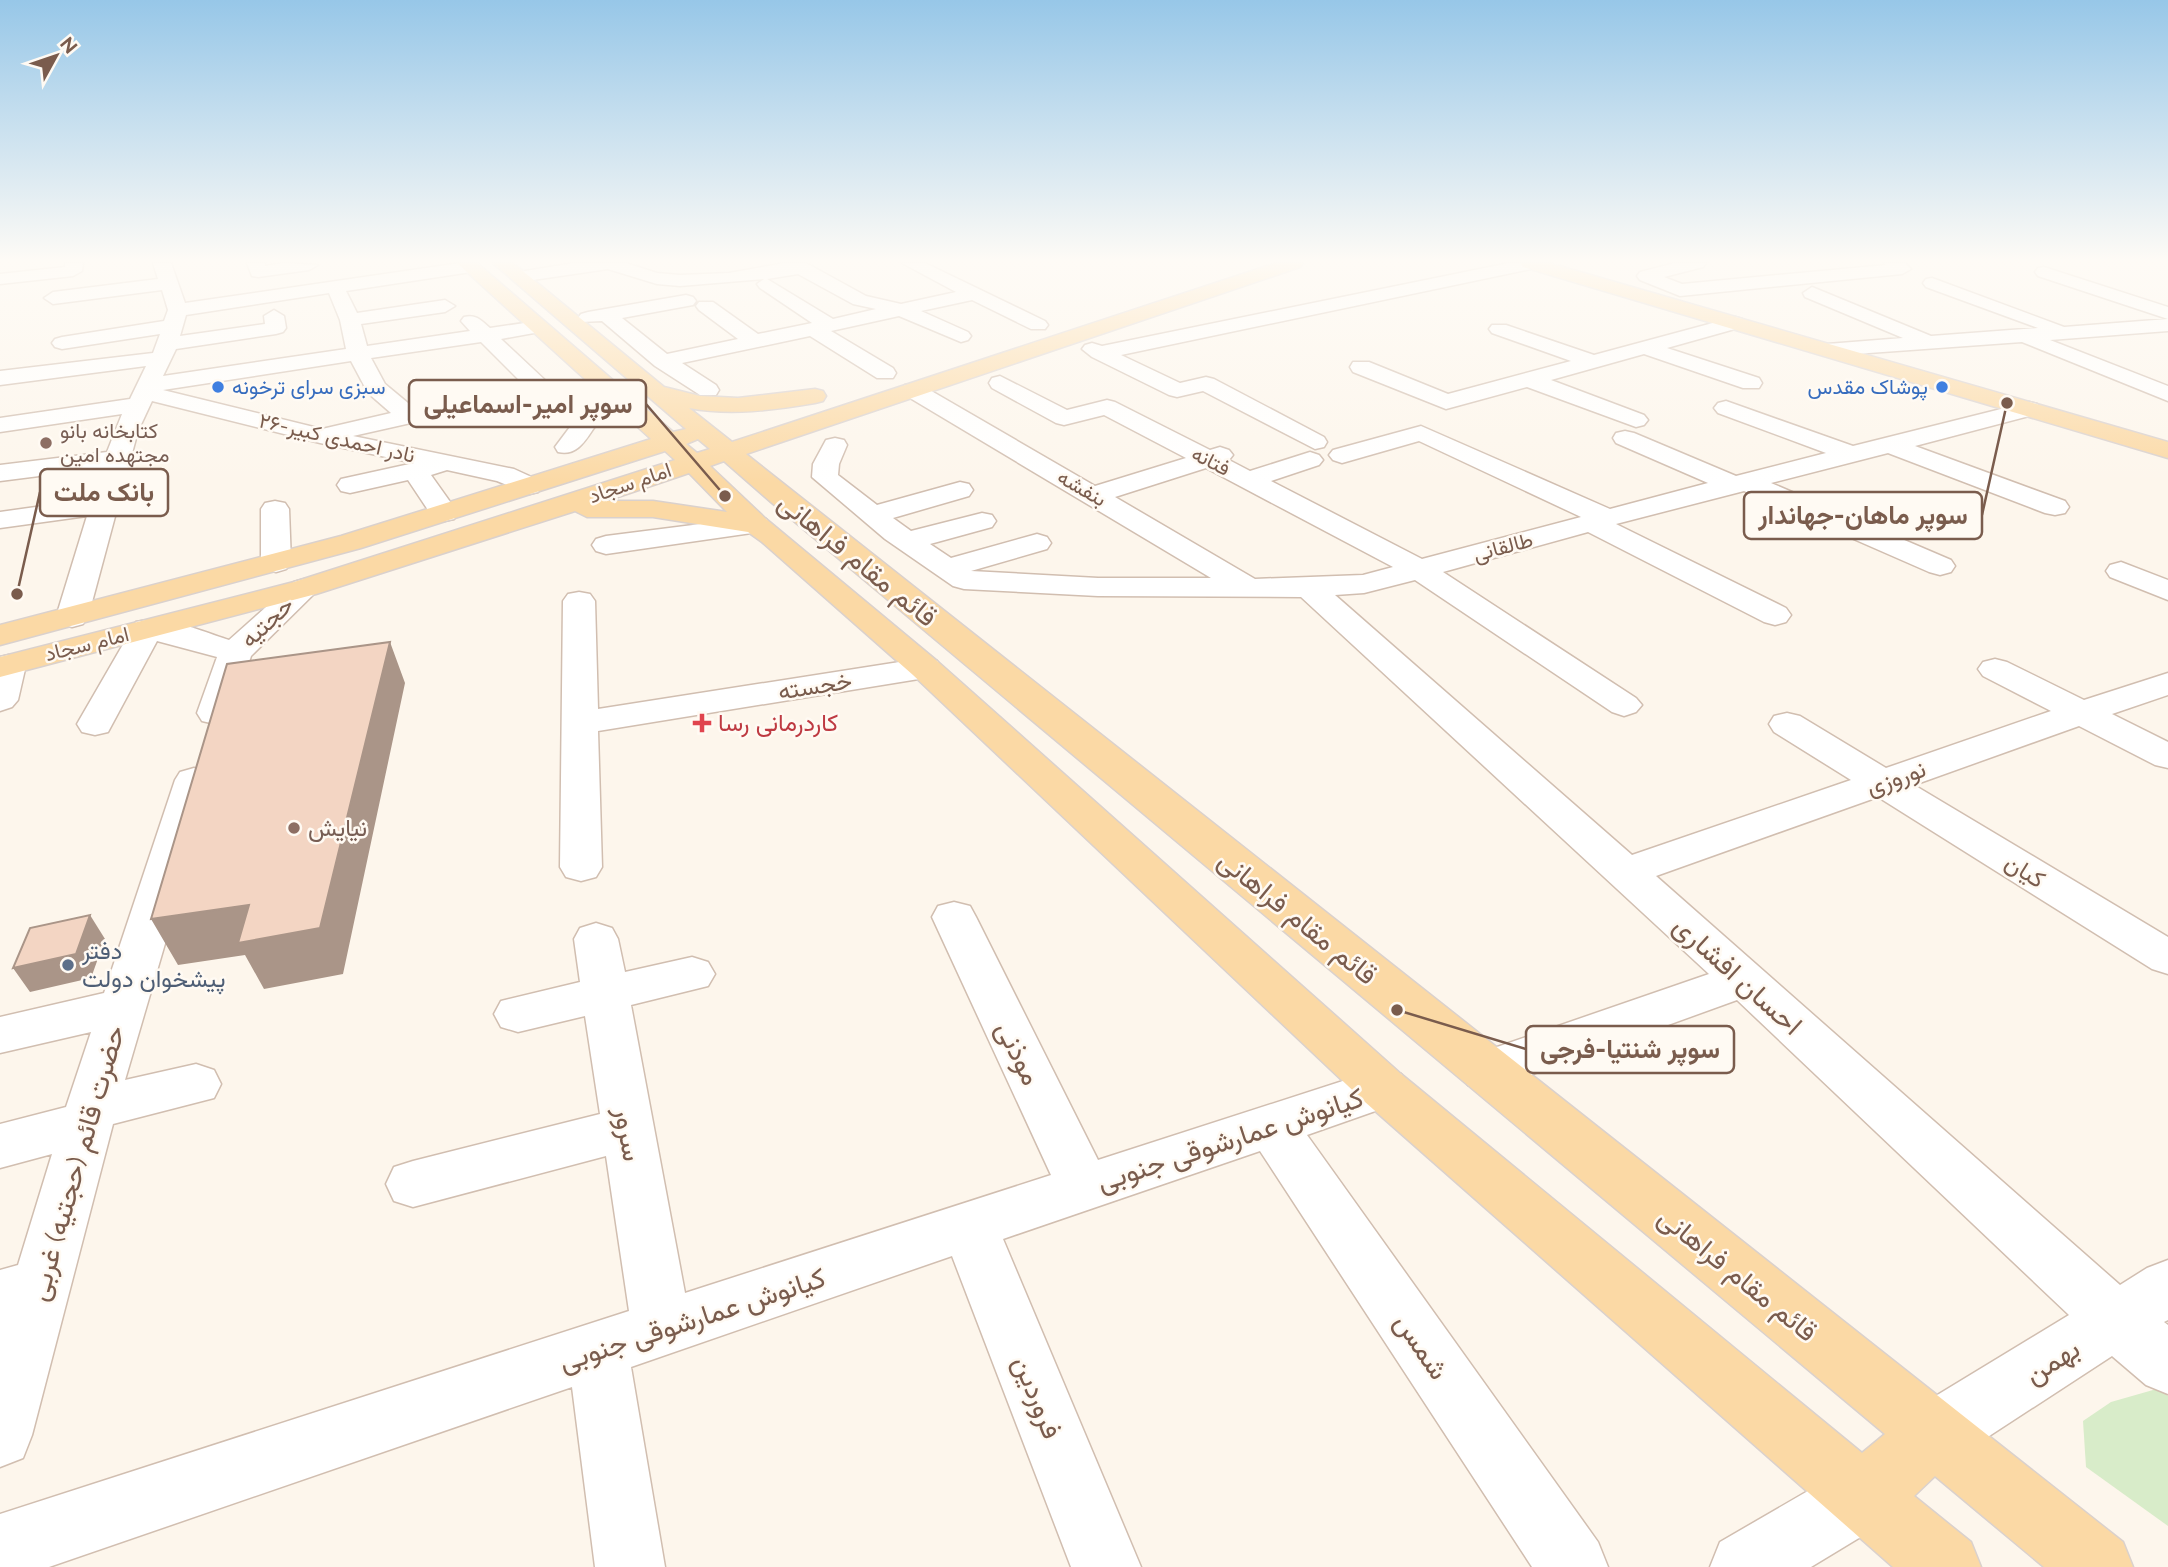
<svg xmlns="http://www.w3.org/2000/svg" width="2168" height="1567" viewBox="0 0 2168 1567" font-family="Raleway,Vazirmatn,sans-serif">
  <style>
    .green { fill: #d8ecc9 }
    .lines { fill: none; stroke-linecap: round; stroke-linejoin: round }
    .minor-casing { stroke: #d1beb0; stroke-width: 3 }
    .major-casing { stroke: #dad1cd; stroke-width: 3 }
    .minor { fill: #fff; fill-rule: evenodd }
    .major { fill: #fbd9a5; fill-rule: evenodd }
    .shaded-wall { fill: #aa9588 }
    .building { fill: #f3d5c3; stroke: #aa9588; stroke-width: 2 }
    .shop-dot { fill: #3f7fe0; stroke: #fffaf3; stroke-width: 2.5 }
    .education-dot { fill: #8d6e63; stroke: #fffaf3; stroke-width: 2.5 }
    .health-dot { fill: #e0444e; stroke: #fffaf3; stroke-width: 2.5 }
    .service-dot { fill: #5c6f8a; stroke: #fffaf3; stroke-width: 2.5 }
    .labels { text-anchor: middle; stroke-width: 5; stroke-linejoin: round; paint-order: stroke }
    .far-shop-label { font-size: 21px; fill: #366cbe; stroke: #fffaf3; text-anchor: start }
    .far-education-label { font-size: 21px; fill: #785e54; stroke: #fffaf3; text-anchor: start }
    .far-street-label { font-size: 21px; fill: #7a5c4d; stroke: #fffaf3 }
    .street-label { font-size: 24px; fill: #7a5c4d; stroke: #fffaf3 }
    .health-label { font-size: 24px; fill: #be3a42; stroke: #fffaf3; text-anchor: start }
    .education-label { font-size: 24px; fill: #785e54; stroke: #fffaf3; text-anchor: start }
    .service-label { font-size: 24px; fill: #4e5e75; stroke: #fffaf3; text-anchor: start }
    .near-street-label { font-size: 28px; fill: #7a5c4d; stroke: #fffaf3 }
    .leader { fill: none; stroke: #7a5c4d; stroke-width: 2.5 }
    .callout-dot { fill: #7a5c4d; stroke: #fffaf3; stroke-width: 2.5 }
    .callout { fill: #fffaf3; stroke: #7a5c4d; stroke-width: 2.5 }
    .callout-label { font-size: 26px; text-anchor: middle; font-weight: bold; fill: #7a5c4d }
  </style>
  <rect width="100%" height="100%" fill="#fdf6ec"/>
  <path class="green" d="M 2160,1388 L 2168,1396 L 2168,1526 L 2086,1467 L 2083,1421 L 2111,1402 Z"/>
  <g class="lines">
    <defs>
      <path id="minor" d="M 65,263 L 83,263 L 82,271 L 73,276 L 0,284 L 0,274 L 65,267 Z
        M 153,263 L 171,263 L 185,303 L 460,263 L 477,263 L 480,267 L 477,271 L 471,272 L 346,291 L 357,313 L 445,300 L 455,306 L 445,312 L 361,324 L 367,346 L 470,331 L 461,321 L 464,317 C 476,314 481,320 490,328 L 538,321 L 545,323 L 548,327 L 545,331 L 501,339 L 547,382 L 598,422 C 587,437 579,457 558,452 L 555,447 L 573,423 L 535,395 L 353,436 L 514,469 L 538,480 L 542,486 L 538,492 L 529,494 L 497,481 L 447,470 L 431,475 L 458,513 L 454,519 L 444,521 L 434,519 L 408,480 L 350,493 L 341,491 L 337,485 L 341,479 L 414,463 L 320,443 L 152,401 L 138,431 L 88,617 L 83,624 L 72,627 L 61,624 L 56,617 L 87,516 L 0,528 L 0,512 L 93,499 L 102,468 L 0,481 L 0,465 L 107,452 L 122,414 L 0,432 L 0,418 L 130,399 L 146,366 L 0,385 L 0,371 L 153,353 L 160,334 L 62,349 L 55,347 L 52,343 L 55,339 L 62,337 L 164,321 L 168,310 L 162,290 L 53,304 L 44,298 L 53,292 L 158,279 ZM 329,293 L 340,320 L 346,349 L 163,376 L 176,349 L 276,334 L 283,332 L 286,328 L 284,316 L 274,310 L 264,316 L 265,324 L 180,336 L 186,315 ZM 481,342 L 523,384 L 414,408 L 385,384 L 371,358 ZM 351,361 L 368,393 L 391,413 L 322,429 L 163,390 Z
        M 247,263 L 265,263 L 265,266 L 283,263 L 318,265 L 309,270 L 258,277 L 252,276 Z
        M 574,263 L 626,263 L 657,273 L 680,275 L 729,273 L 785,263 L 806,263 L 866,296 L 901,304 L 956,292 L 902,263 L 925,263 L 1045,321 L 1048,325 L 1045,329 L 1031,329 L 972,300 L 921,311 L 968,332 L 971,336 L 968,340 L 961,342 L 899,316 L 831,331 L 893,368 L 896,373 L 893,378 L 877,378 L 810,336 L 682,363 L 716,385 L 719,390 L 716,395 L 700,395 L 655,366 L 602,321 L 581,322 L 578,318 L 581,314 L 588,312 L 686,295 L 693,297 L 696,301 L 693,305 L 622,318 L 667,354 L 738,339 L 699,310 L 696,306 L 699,302 L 713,302 L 758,334 L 812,323 L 760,288 L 757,284 L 764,279 L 680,286 L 657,284 L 608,269 L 519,282 L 510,277 L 519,272 ZM 798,274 L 853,304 L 876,309 L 833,319 L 767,279 Z
        M 1509,263 L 1540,264 L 1531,269 L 1121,355 L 1180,383 L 1206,377 L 1214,379 L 1324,437 L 1327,442 L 1324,447 L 1315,449 L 1203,391 L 1177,397 L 1169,395 L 1092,357 L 1082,349 L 1085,345 L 1092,343 L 1102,346 Z
        M 1675,263 L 1706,263 L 1703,267 L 1664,277 L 1682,284 L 1886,265 L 1884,263 L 1905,263 L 1911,269 L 1902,274 L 1680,296 L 1640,280 L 1637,276 L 1640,272 Z
        M 2044,267 L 2168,307 L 2168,319 L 2038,276 L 2035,272 L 2038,268 Z
        M 1932,278 L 2064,327 L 2168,319 L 2168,331 L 2050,340 L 2168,386 L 2168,401 L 2022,342 L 1827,356 L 1820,354 L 1816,350 L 1820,346 L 1827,344 L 1903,338 L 1805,297 L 1803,293 L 1812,287 L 1931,336 L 2038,328 L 1926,287 L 1923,283 L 1926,279 Z
        M 1735,317 L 1742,319 L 1745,323 L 1742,327 L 1667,348 L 1759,378 L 1762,383 L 1759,388 L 1743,388 L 1644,354 L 1551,380 L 1644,415 L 1648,420 L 1644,425 L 1636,427 L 1527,387 L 1446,409 L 1353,372 L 1350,367 L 1353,362 L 1369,362 L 1448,394 L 1571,361 L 1492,333 L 1489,329 L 1492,325 L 1506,325 L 1594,355 Z
        M 1000,376 L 1067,410 L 1107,400 L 1115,402 L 1210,450 L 1220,447 L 1229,450 L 1233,455 L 1229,460 L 1250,471 L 1310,452 L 1319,455 L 1323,460 L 1319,465 L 1271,481 L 1422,559 L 1581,517 L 1419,441 L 1342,463 L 1333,460 L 1329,455 L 1333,450 L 1421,426 L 1610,509 L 1708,483 L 1616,443 L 1613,438 L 1616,433 L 1625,431 L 1634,433 L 1736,476 L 1826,453 L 1718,413 L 1714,408 L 1718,403 L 1726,401 L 1853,446 L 2029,402 L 2037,404 L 2041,409 L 2037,414 L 1915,446 L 2065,501 L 2069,507 L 2065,513 L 2055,515 L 2045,513 L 1888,453 L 1771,483 L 1951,560 L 1955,566 L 1951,572 L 1940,575 L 1929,572 L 1744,491 L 1616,524 L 1786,608 L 1791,615 L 1786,622 L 1775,625 L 1764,622 L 1588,532 L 1443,572 L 1636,698 L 1642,705 L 1636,712 L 1624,716 L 1612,712 L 1415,580 L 1364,593 L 1335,595 L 1632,855 L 1851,780 L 1774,732 L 1769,724 L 1774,716 L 1787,713 L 1800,716 L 1886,768 L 2051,711 L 1983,676 L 1978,669 L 1983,662 L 1995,659 L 2007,662 L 2084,700 L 2168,673 L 2168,695 L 2112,714 L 2168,742 L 2168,768 L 2155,765 L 2079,726 L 1914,785 L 2168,937 L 2168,974 L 2152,969 L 1878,797 L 1656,876 L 2120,1285 L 2147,1268 L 2168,1260 L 2168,1320 L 2164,1322 L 2168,1325 L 2168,1394 L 2146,1385 L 2112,1356 L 1957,1457 L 1934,1466 L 1911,1457 L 1902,1434 L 1911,1411 L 2069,1315 L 1737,1000 L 1486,1091 L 1468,1085 L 1461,1071 L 1468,1057 L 1709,974 L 1301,597 L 1098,596 L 964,589 L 953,586 L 885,539 L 812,477 L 813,464 L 826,440 L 835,438 L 844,440 L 847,445 L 839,464 L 838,475 L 877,505 L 960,482 L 969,484 L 973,490 L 969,496 L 893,518 L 911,531 L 982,513 L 992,515 L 996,521 L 992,527 L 930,544 L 951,558 L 1037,534 L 1047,537 L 1051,543 L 1047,549 L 971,571 L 1098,578 L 1211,578 L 905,395 L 902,390 L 905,385 L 921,385 L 1095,486 L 1186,458 L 1104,415 L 1064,425 L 1056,423 L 992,388 L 989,383 L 992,378 ZM 1206,468 L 1393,567 L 1363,575 L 1255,579 L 1115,497 Z
        M 275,501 L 285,503 L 289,509 L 291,563 L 286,569 L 276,572 L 266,569 L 261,563 L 261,509 L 265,503 Z
        M 756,517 L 766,519 L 770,525 L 766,531 L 606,554 L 596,551 L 592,545 L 596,539 L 606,536 Z
        M 2121,562 L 2168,580 L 2168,600 L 2110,577 L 2106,571 L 2110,565 Z
        M 305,579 L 316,582 L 320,588 L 251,656 L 233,713 L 228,721 L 215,724 L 202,721 L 197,713 L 217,657 L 157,641 L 108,732 L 95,735 L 82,732 L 77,724 L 136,622 C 165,615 201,631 229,640 L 294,582 Z
        M 579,592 L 590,594 L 595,601 L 598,709 L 925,658 L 937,661 L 942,668 L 937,675 L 925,678 L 598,731 L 602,867 L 596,877 L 581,881 L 566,877 L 560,867 L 563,601 L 568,594 Z
        M 9,655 L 21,658 L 26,665 L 18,700 L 12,707 L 0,711 L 0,657 Z
        M 194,768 L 208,772 L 213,780 L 125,1080 L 196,1064 L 214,1070 L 221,1084 L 214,1098 L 113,1124 L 32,1435 L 23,1458 L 0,1467 L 0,1270 L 18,1265 L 52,1154 L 0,1168 L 0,1124 L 66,1107 L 91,1032 L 0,1053 L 0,1017 L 104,993 L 175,780 L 180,772 Z
        M 954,902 L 970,906 L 976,917 L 1098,1160 L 1383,1068 L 1401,1074 L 1408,1088 L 1401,1102 L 1307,1135 L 1598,1542 L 1608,1567 L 1532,1567 L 1260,1151 L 1003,1239 L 1141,1567 L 1071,1567 L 952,1256 L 631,1367 L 665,1567 L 595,1567 L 572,1387 L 49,1567 L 0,1567 L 0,1514 L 629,1311 L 606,1156 L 413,1207 L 394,1201 L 386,1184 L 394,1167 L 413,1161 L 600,1114 L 585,1016 L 518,1032 L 501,1027 L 494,1014 L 501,1001 L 580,982 L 574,939 L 580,928 L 596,923 L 612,928 L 618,939 L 625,972 L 692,957 L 708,962 L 715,974 L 708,986 L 631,1005 L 685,1293 L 1051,1175 L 932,917 L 938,906 Z
        M 1863,1463 L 1887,1473 L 1897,1497 L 1887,1521 L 1811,1567 L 1710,1567 L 1720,1542 L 1839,1473 Z"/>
      <path id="major" d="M 457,263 L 477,263 L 673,432 L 686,429 L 493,263 L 513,263 L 664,387 L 700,396 L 738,398 L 815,389 L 823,391 L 826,396 L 823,401 L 815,403 C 773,410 731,416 689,408 L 732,442 L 1276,263 L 1303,263 L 1300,267 L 746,454 L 2123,1542 L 2133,1567 L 2044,1567 L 1935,1476 L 1914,1496 L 1971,1542 L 1981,1567 L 1893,1567 L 1365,1102 L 913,675 L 762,542 L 748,532 L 653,517 L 587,517 L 575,511 L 316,594 L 0,677 L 0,657 L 294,582 L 675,460 L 665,451 L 361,548 L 0,645 L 0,625 L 341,536 L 651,439 ZM 698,439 L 710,449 L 697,453 L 686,444 ZM 724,461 L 771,502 L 1885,1434 L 1862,1453 L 1401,1074 L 937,661 L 766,519 L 710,466 ZM 689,473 L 727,512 L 653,501 L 606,501 Z
        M 1520,263 L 1549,263 L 2168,442 L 2168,458 L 1523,267 Z"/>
    </defs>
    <use href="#minor" class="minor-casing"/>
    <use href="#major" class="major-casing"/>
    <use href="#minor" class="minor"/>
    <use href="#major" class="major"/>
  </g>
  <path class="shaded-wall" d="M 390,642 L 405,683 L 343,974 L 264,989 L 245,955 L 178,965 L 151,919 Z
    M 90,915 L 105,939 L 91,978 L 30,992 L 13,968 Z"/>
  <path class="building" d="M 390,642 L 320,928 L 238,943 L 249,905 L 151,919 L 227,664 Z
    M 90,915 L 76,954 L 13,968 L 30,928 Z"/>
  <linearGradient id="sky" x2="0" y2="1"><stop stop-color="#97c7e8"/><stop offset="0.54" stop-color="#fefbf6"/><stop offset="1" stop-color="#fefbf6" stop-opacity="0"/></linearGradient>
  <rect width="2168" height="483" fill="url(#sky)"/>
  <g class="shop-dot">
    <circle cx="218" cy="387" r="7"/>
    <circle cx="1942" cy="387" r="7"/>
  </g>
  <g class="education-dot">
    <circle cx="46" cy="443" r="7"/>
    <circle cx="294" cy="828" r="7"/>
  </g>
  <path class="health-dot" d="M698.5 712.5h7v7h7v7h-7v7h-7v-7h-7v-7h7z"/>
  <circle class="service-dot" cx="68" cy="965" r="7"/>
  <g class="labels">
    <g class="far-shop-label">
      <text x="232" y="394">سبزی سرای ترخونه</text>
      <text x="1928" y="394" text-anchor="end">پوشاک مقدس</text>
    </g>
    <g class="far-education-label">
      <text x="60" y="438">کتابخانه بانو<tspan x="60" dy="24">مجتهده امین</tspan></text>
    </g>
    <g class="far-street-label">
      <text transform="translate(337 438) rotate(13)" y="7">۲۶-نادر احمدی کبیر</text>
      <text transform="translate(1211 461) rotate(27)" y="7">فتانه</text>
      <text transform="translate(630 483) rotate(-19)" y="7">امام سجاد</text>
      <text transform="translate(1082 488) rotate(30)" y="7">بنفشه</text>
      <text transform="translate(1503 547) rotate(-15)" y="7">طالقانی</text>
      <text transform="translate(87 644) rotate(-14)" y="7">امام سجاد</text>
    </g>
    <g class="street-label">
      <text transform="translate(267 622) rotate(-43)" y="8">حجتیه</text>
      <text transform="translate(815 686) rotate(-9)" y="8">خجسته</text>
      <text transform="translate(1896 778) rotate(-19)" y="8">نوروزی</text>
      <text transform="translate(2025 871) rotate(32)" y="8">کیان</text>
    </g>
    <g class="health-label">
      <text x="718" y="731">کاردرمانی رسا</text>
    </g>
    <g class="education-label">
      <text x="308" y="836">نیایش</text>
    </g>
    <g class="service-label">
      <text x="82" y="959">دفتر<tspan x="82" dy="28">پیشخوان دولت</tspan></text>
    </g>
    <g class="near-street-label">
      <text transform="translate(858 559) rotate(39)" y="10">قائم مقام فراهانی</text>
      <text transform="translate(1298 917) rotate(39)" y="10">قائم مقام فراهانی</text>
      <text transform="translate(1738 975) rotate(42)" y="10">احسان افشاری</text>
      <text transform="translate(1019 1053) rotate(64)" y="10">موذنی</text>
      <text transform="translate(629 1134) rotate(80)" y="10">سرور</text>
      <text transform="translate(1230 1139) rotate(-18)" y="10">کیانوش عمارشوقی جنوبی</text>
      <text transform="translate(76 1163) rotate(-74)" y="10">حضرت قائم (حجتیه) غربی</text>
      <text transform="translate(1738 1274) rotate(39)" y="10">قائم مقام فراهانی</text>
      <text transform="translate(692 1319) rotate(-18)" y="10">کیانوش عمارشوقی جنوبی</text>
      <text transform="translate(1422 1346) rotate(56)" y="10">شمس</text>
      <text transform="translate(2052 1361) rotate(-32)" y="10">بهمن</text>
      <text transform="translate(1038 1397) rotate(68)" y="10">فروردین</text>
    </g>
  </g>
  <path class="leader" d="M725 496L646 404M17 594L40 492M2007 403L1982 515M1397 1010L1526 1049"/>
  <g class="callout-dot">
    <circle cx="725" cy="496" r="7"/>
    <circle cx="17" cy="594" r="7"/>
    <circle cx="2007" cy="403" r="7"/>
    <circle cx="1397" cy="1010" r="7"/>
  </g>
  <g class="callout">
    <rect x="409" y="380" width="237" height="47" rx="7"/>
    <rect x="40" y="469" width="128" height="47" rx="7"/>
    <rect x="1744" y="492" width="238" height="47" rx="7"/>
    <rect x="1526" y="1026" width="208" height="47" rx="7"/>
  </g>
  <g class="callout-label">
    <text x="528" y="413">سوپر امیر-اسماعیلی</text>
    <text x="104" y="501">بانک ملت</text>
    <text x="1863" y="524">سوپر ماهان-جهاندار</text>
    <text x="1630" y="1058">سوپر شنتیا-فرجی</text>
  </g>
  <g transform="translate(56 56) rotate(50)" stroke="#fffaf3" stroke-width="5" paint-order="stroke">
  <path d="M0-5L12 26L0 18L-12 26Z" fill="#7a5c4d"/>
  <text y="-10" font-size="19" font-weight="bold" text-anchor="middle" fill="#7a5c4d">N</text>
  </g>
</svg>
